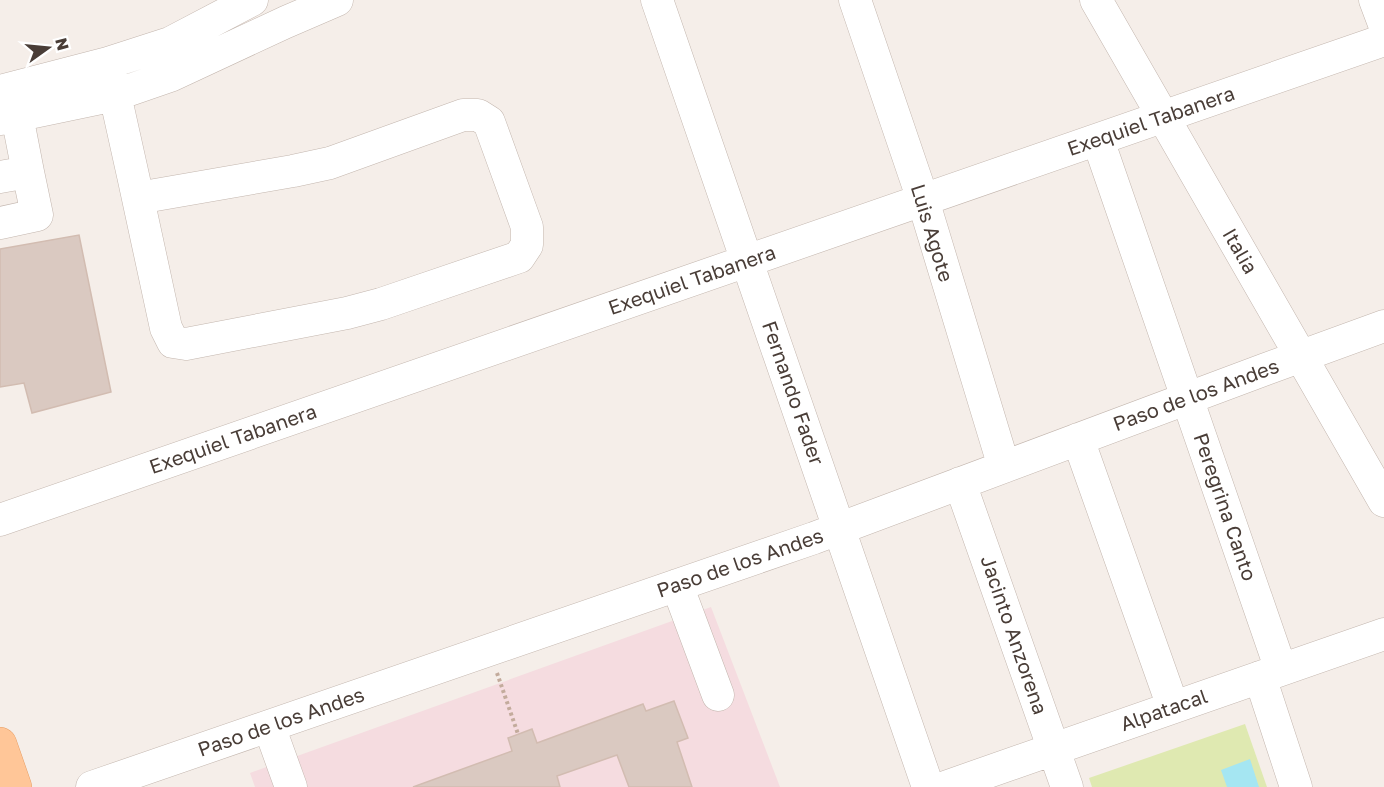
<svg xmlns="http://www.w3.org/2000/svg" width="1384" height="787" viewBox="0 0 1384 787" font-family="'Golos Text',sans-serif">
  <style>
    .medical { fill: #f5dce0 }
    .green { fill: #dfe9b1 }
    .water { fill: #a5e6f2 }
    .building { fill: #dac9c1; stroke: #d2bcb1; stroke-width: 1.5 }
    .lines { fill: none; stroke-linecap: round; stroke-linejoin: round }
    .minor-casing { stroke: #c3b6ae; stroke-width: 33 }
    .major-casing { stroke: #e69e66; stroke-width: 34 }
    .path { stroke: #c3ab9c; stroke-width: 4; stroke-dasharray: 3 3; stroke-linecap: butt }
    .minor { stroke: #fff; stroke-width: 32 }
    .major { stroke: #ffc698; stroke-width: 33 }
    .labels { text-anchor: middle; stroke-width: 6; stroke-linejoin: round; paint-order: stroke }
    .street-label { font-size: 20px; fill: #493d37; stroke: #fff }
  </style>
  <rect width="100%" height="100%" fill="#f5eee9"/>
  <path class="medical" d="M 711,607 L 780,787 L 255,787 L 250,773 Z"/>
  <path class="green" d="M 1245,724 L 1267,787 L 1092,787 L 1089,778 Z"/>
  <path class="water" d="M 1250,759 L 1259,787 L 1227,787 L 1221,770 Z"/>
  <path class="building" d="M 79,235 L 111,392 L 32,413 L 24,383 L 0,387 L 0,249 Z
    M 674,701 L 688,738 L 677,742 L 692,787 L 629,787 L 617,755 L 557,776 L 560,787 L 413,787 L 512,751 L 508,738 L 532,729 L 537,743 L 643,704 L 646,711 Z"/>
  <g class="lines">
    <defs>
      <path id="minor" d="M 657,0 L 928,787
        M 855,0 L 923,200 L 1004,467
        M 1096,0 L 1384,501
        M 1375,0 L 1384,24
        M 108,63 C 128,151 147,240 166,328 L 173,342 L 186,344 L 347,313 L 381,304 L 519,257 L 527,245 L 527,227 L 489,122 L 478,115 L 463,115 L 330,163 L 293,171 L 138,198
        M 0,91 L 108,63 L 170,43 L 252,0
        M 13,95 L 28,172
        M 0,119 L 115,95 L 170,76 L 286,22 L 337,0
        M 1098,140 L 1281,670
        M 0,177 L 28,172 L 37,215 L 0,223
        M 1078,439 L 1173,707
        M 960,483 L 1067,787
        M 0,520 L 1384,40
        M 677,585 L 718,695
        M 1260,677 L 1296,787
        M 269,726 L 291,787
        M 92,787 L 814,538 L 1266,369 L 1384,326
        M 945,787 L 1384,634"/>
      <path id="major" d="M 0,744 L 15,787"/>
    </defs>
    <use href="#minor" class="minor-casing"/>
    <use href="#major" class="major-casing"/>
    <path class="path" d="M 497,673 L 518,734"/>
    <use href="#minor" class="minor"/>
    <use href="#major" class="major"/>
  </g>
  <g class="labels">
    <g class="street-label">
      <text transform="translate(1151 121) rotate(-19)" y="7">Exequiel Tabanera</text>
      <text transform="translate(932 233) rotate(73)" y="7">Luis Agote</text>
      <text transform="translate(1240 251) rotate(60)" y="7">Italia</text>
      <text transform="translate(692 280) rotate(-19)" y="7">Exequiel Tabanera</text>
      <text transform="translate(793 393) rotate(71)" y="7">Fernando Fader</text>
      <text transform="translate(1196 395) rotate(-20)" y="7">Paso de los Andes</text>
      <text transform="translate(233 439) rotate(-19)" y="7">Exequiel Tabanera</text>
      <text transform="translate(1225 507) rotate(71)" y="7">Peregrina Canto</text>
      <text transform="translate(740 563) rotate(-19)" y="7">Paso de los Andes</text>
      <text transform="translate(1014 635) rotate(71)" y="7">Jacinto Anzorena</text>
      <text transform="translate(1164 710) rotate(-19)" y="7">Alpatacal</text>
      <text transform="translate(281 722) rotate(-19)" y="7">Paso de los Andes</text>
    </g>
  </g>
  <g transform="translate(48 48) rotate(75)" stroke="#ffffff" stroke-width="4.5" paint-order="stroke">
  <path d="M0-4.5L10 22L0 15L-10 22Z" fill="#493d37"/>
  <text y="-9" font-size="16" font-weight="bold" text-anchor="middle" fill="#493d37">N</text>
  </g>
</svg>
